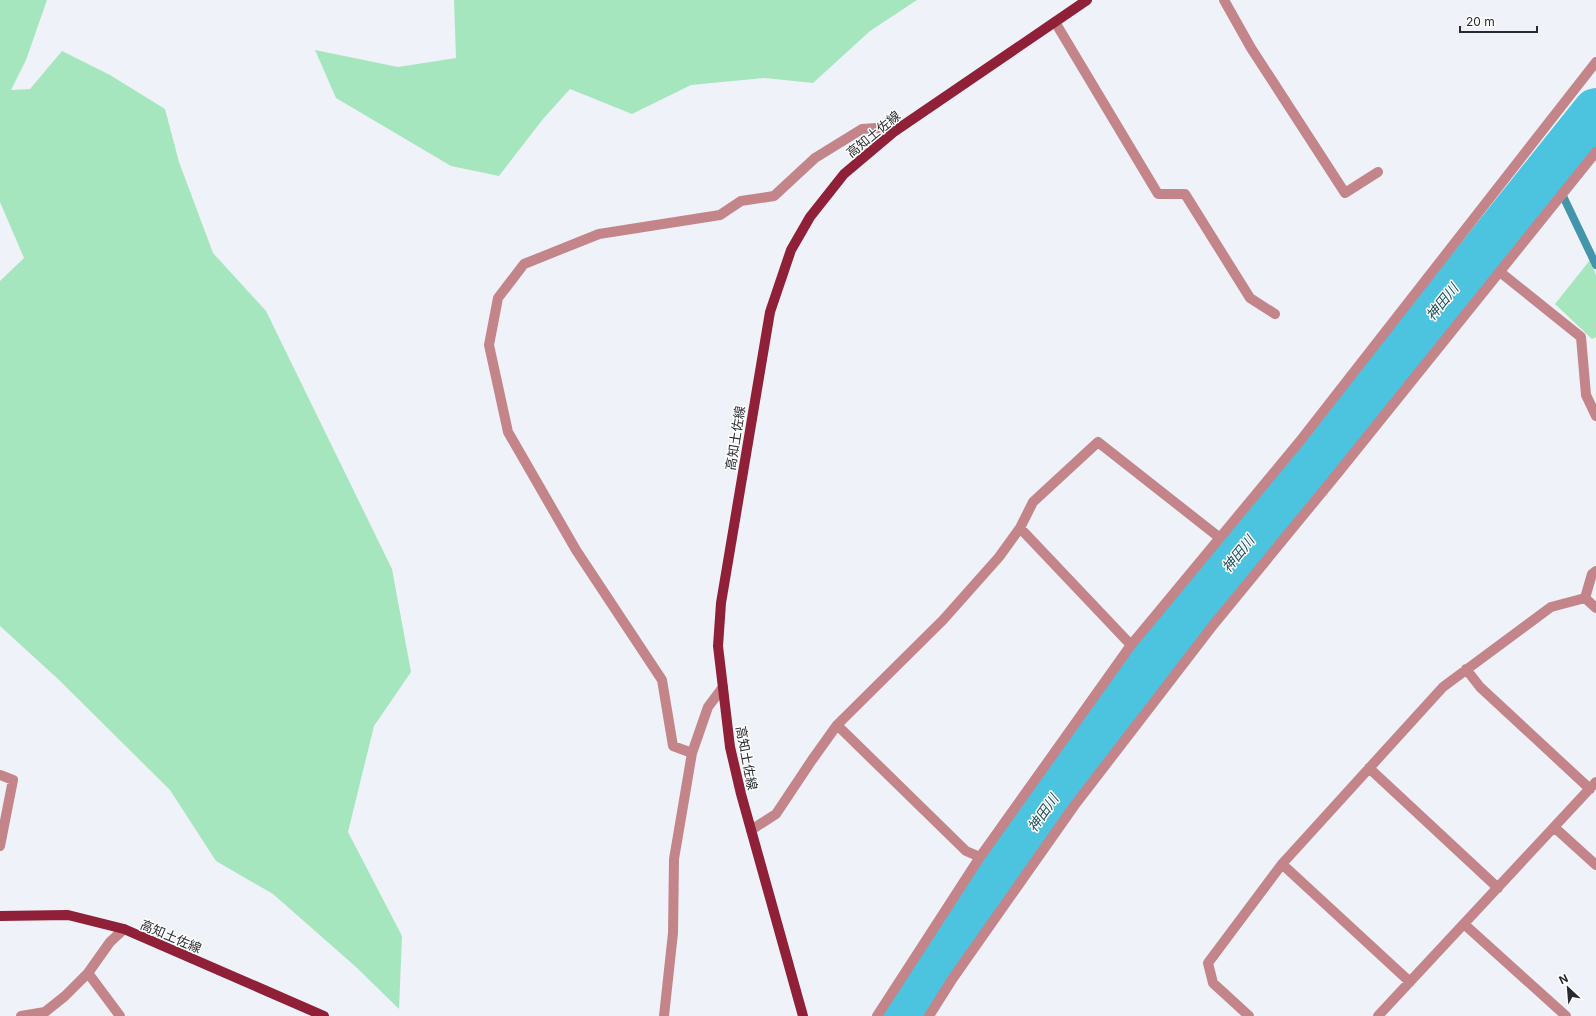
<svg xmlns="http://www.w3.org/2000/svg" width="1596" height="1016" viewBox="0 0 1596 1016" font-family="Inter,'Noto Sans JP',sans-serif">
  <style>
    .green { fill: #a6e6be }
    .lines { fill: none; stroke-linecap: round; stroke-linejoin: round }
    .stream { stroke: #4295aa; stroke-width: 8 }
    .river { stroke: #4cc3df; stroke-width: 46 }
    .street { stroke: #c3858a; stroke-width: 10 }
    .primary { stroke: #8f2038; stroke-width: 10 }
    .labels { text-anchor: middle; stroke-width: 3; stroke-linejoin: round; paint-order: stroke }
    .street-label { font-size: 13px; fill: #292a2d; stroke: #fff }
    .water-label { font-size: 14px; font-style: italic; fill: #1e505d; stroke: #fff }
  </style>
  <rect width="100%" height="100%" fill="#eff2f9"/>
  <path class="green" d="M 0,0 L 47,0 L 26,60 L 11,90 L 30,89 L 62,51 L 110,75 L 165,109 L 179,162 L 213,253 L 266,311 L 392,569 L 411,672 L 374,726 L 348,832 L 402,936 L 399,1009 L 356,967 L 273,894 L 216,861 L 170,790 L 58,679 L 0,626 L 0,281 L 24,258 L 0,202 Z
    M 454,0 L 917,0 L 870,31 L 813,83 L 765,78 L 691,85 L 632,114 L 570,89 L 543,119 L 499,176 L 451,166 L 336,98 L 315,50 L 398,67 L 456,58 Z
    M 1590,260 L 1596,275 L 1596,337 L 1592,339 L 1555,304 Z"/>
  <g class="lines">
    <path class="stream" d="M 1550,169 L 1596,265"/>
    <path class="river" d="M 905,1016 L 990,887 L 1140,676 L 1342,428 L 1596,111"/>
    <path class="street" d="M 1224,0 L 1251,48 L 1345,193 L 1378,172
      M 1055,22 L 1158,194 L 1185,194 L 1250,298 L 1275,314
      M 1500,272 L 1581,337 L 1586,395 L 1596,416
      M 1585,598 L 1592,574 L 1596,571
      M 1131,645 L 1300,441 L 1596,62
      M 1466,669 L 1480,687 L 1590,789
      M 837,725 L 966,851 L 980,857
      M 692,753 L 673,746 L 662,680 L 576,550 L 508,432 L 489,345 L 498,298 L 524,264 L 599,234 L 720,215 L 741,201 L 774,196 L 815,158 L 862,129 L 876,128 L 895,131
      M 1369,768 L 1498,888
      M 0,775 L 13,780 L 0,846
      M 1554,827 L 1596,865
      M 751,830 L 776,814 L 812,760 L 837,725 L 943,620 L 999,557 L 1020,528 L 1033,502 L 1098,442 L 1220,538
      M 1282,864 L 1410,982
      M 1464,924 L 1566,1016
      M 21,1016 L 45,1012 L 65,996 L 88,973
      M 120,1016 L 88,973 L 110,942 L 124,929
      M 664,1016 L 673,933 L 674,859 L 692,753 L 708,707 L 723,687
      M 877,1016 L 980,857 L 1131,645 L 1020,528
      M 929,1016 L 953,978 L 1074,806 L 1214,624 L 1337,474 L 1596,152
      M 1249,1016 L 1213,983 L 1208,963 L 1282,864 L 1443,687 L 1551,607 L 1585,598 L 1596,608
      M 1378,1016 L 1596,782"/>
    <path class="primary" d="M 0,916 L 68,915 L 124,929 L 324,1016
      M 803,1016 L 741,794 L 730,747 L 718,646 L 721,603 L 770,312 L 791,250 L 810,217 L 844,174 L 895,131 L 1087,0"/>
  </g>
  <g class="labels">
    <g class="street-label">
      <text transform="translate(873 134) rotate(-39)" y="5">高知土佐線</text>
      <text transform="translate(735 438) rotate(-81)" y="5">高知土佐線</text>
      <text transform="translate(747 758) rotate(79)" y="5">高知土佐線</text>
      <text transform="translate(171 936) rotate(23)" y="5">高知土佐線</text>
    </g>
    <g class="water-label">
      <text transform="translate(1442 302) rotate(-51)" y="5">神田川</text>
      <text transform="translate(1238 554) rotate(-51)" y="5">神田川</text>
      <text transform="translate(1043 813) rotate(-55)" y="5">神田川</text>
    </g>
  </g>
  <g transform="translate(1568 988) rotate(334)" stroke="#ffffff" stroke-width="3" paint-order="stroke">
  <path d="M0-3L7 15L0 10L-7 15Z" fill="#292a2d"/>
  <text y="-6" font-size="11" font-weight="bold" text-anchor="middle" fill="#292a2d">N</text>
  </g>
  <path d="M1460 26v6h77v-6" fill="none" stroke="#292a2d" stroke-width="2"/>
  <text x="1466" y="26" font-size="12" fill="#292a2d" stroke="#ffffff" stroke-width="3" paint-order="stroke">20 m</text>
</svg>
